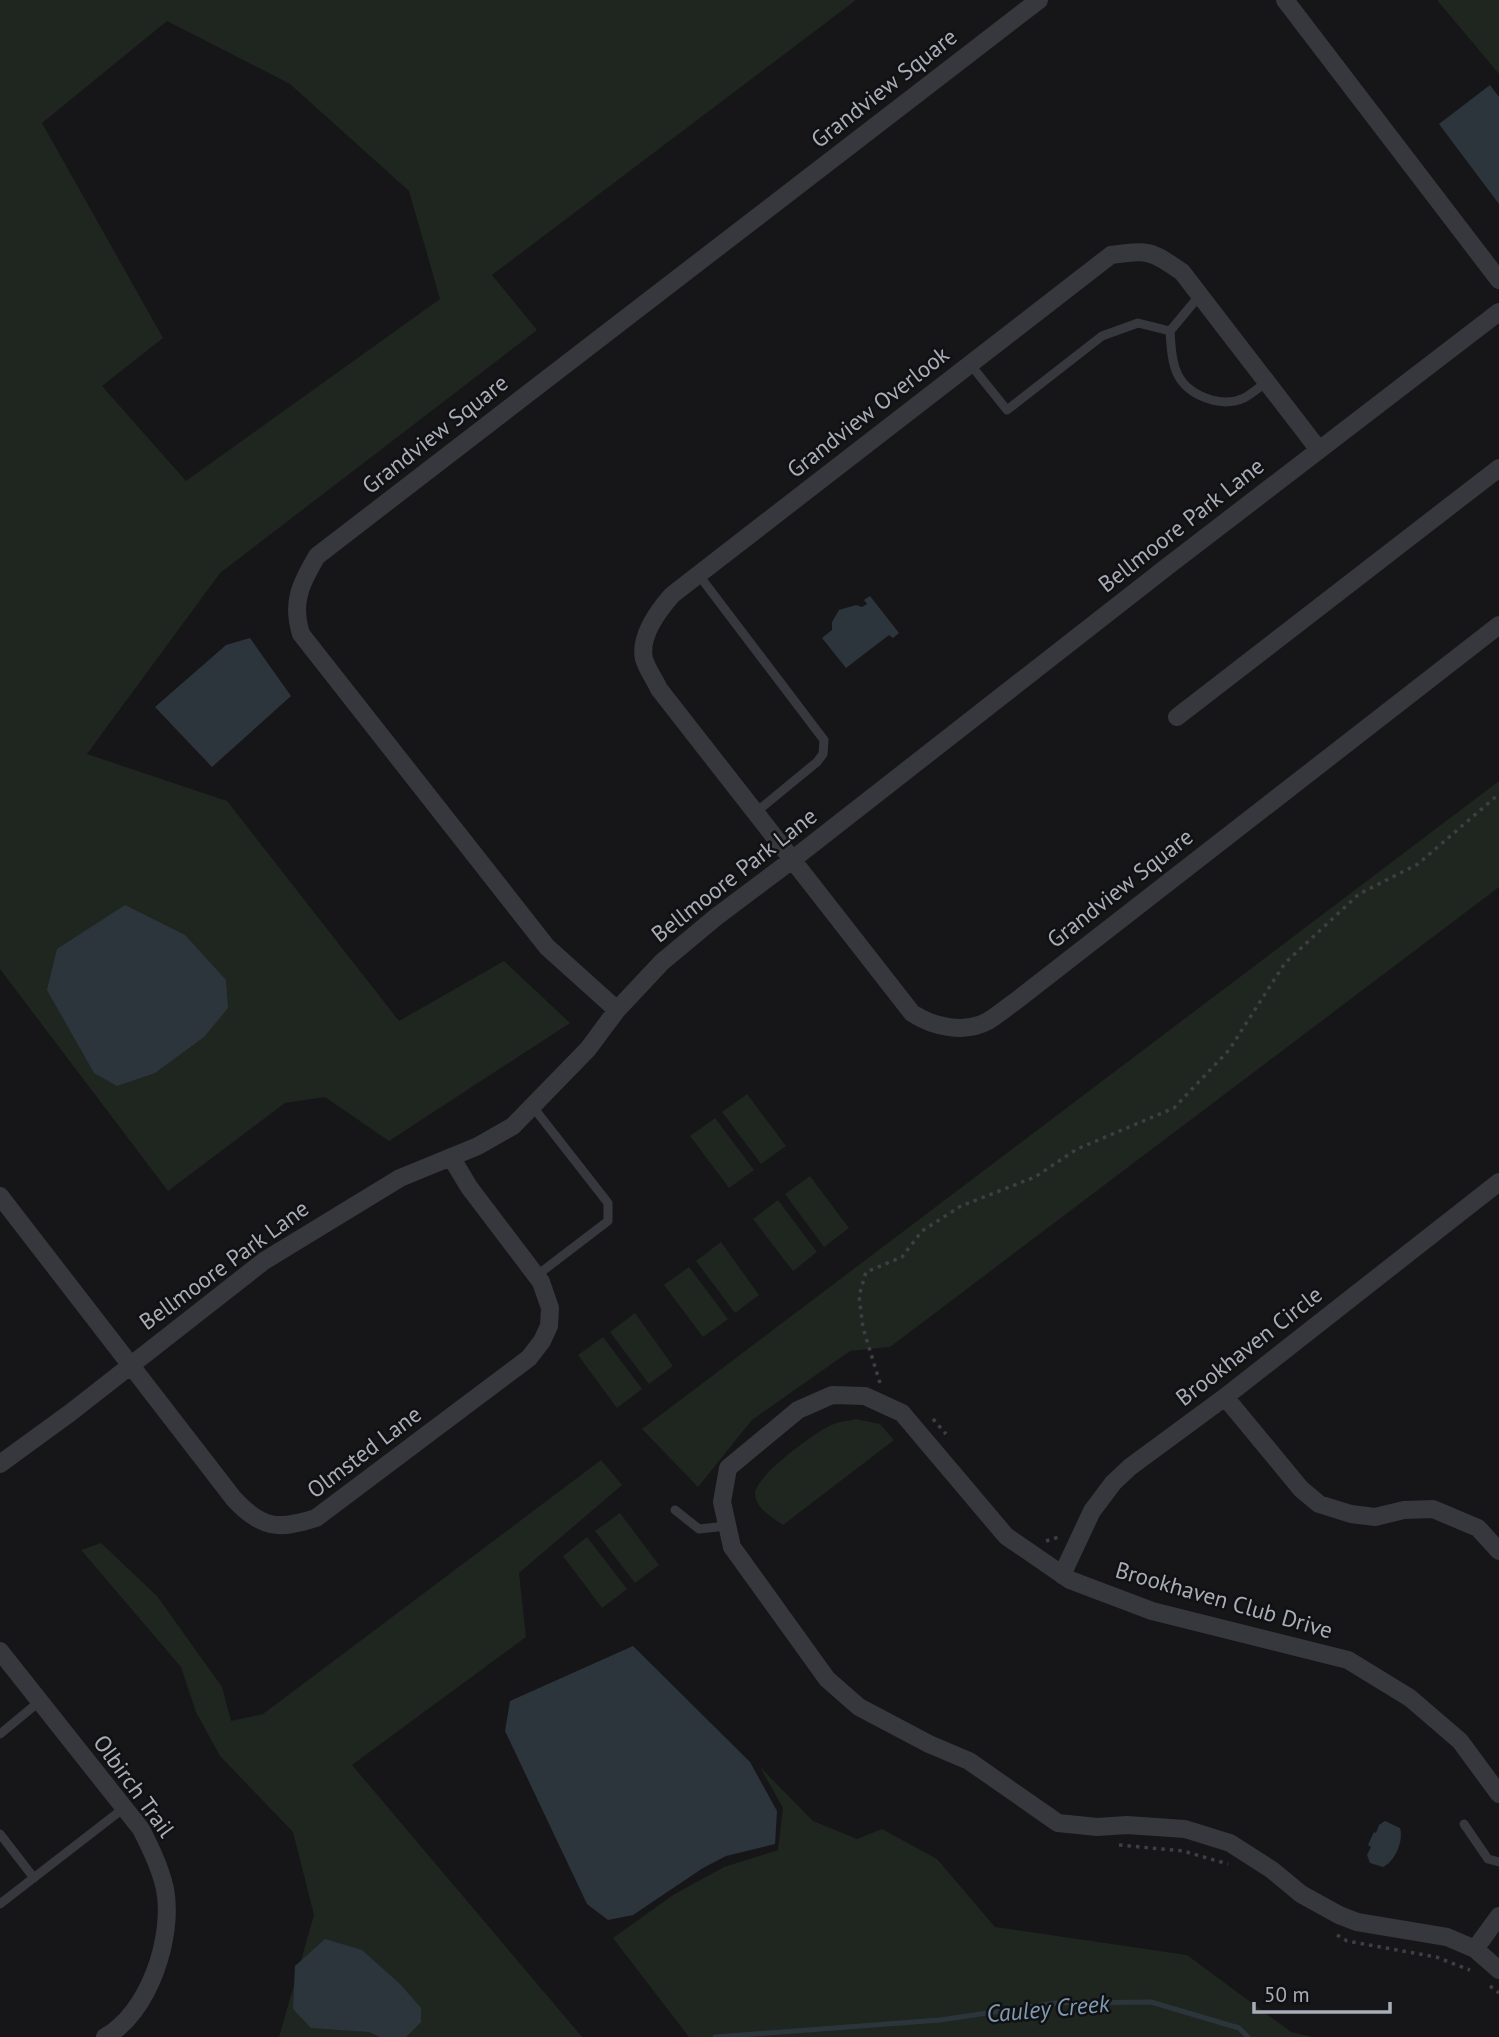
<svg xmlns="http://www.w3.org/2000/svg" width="1499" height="2037" viewBox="0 0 1499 2037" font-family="'PT Sans',sans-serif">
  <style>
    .green { fill: #1e261f; fill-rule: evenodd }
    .water { fill: #2c353c }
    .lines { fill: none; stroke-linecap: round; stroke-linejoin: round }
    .stream { stroke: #2c353c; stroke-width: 5 }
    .path { stroke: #3d3f44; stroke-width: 3.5; stroke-dasharray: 3.5 5; stroke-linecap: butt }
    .service { stroke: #37383d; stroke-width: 9 }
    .minor { stroke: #37383d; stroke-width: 18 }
    .labels { text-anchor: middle; stroke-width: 5; stroke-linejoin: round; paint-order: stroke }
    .street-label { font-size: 23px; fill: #a8adb8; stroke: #111113 }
    .water-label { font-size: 24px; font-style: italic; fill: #7f9bb3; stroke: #111113 }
  </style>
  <rect width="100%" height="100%" fill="#161618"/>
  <path class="green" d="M 0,0 L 856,0 L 492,275 L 537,330 L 220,573 L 87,754 L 227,801 L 399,1021 L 504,961 L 570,1023 L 389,1141 L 325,1097 L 285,1103 L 168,1191 L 0,969 ZM 167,21 L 290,84 L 409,191 L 440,299 L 186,481 L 102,386 L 163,338 L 42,123 Z
    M 1437,0 L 1499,0 L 1499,74 Z
    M 1499,781 L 1499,887 L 890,1347 L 850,1351 L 752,1420 L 698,1487 L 642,1429 Z
    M 747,1094 L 786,1146 L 761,1164 L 722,1112 Z
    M 715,1118 L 754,1170 L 729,1188 L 690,1136 Z
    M 810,1176 L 849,1228 L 824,1247 L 785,1194 Z
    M 778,1200 L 817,1252 L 793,1271 L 753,1219 Z
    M 721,1242 L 759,1295 L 735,1313 L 696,1261 Z
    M 689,1267 L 728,1319 L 703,1337 L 664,1285 Z
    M 635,1313 L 673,1366 L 649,1384 L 610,1332 Z
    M 603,1337 L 642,1389 L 617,1408 L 578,1355 Z
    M 856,1419 L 880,1424 L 894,1440 L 783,1525 C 772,1517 756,1509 755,1494 C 754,1477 813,1434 829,1426 C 837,1422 847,1421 856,1419 Z
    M 601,1460 L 622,1485 L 519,1573 L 526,1637 L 352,1765 L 582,2037 L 279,2037 L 314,1915 L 293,1832 L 220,1756 L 196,1712 L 181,1667 L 81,1550 L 101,1543 L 157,1596 L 222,1687 L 231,1721 L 263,1714 Z
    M 620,1513 L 659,1565 L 635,1583 L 595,1531 Z
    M 587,1537 L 627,1589 L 602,1608 L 563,1556 Z
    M 760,1767 L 813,1821 L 857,1839 L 882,1829 L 937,1859 L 995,1927 L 1187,1955 L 1291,2032 L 1313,2037 L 689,2037 L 613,1938 L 673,1895 L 724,1867 L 778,1850 L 783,1808 Z"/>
  <path class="water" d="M 1490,85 L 1499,97 L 1499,204 L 1439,124 Z
    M 870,596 L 899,633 L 893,638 L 889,635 L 846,668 L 822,638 L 832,630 L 832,622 L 839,610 L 856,605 L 862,607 L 867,604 L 864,600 Z
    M 250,638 L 291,696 L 212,767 L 155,707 L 226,645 Z
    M 125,905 L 185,935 L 226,980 L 228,1008 L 204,1037 L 155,1073 L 117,1086 L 94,1073 L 47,990 L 57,949 Z
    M 633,1646 L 750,1762 L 777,1811 L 775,1844 L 726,1856 L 703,1868 L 633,1915 L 608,1920 L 587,1904 L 505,1731 L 510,1701 Z
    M 1385,1821 L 1400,1828 C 1404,1840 1395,1862 1383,1867 L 1370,1863 L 1367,1855 L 1371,1847 L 1368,1845 L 1374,1832 L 1376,1833 L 1379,1825 Z
    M 325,1939 L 362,1950 L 400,1984 L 421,2008 L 421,2022 L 406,2037 L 380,2037 L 369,2032 L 311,2028 L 293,2009 L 295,1966 Z"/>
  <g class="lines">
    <path class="stream" d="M 715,2037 L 940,2020 L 1056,2003 L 1151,2002 L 1239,2028 L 1248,2037"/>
    <path class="path" d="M 880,1383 L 863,1328 L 859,1296 L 866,1272 L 902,1257 L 922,1231 L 961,1206 L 1035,1177 L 1077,1149 L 1174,1108 L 1229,1050 L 1285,963 L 1359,894 L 1418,864 L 1499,794
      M 1185,1402 L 1246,1355
      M 933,1419 L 946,1434
      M 1046,1541 L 1062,1536
      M 1119,1845 L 1183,1851 L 1228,1864
      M 1337,1935 L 1347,1941 L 1436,1957 L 1470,1970
      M 1490,1986 L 1499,1993"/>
    <path class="service" d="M 1170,331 C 1172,365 1174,389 1212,400 C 1223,403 1233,403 1244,398 C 1252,394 1259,387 1267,382
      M 970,364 L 1007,410 L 1102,336 L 1138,323 L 1170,331 L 1200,295
      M 698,574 L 824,740 L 823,754 L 817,762 L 755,813
      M 533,1107 L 608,1203 L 608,1221 L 536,1276
      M 675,1510 L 699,1529 L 727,1526
      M 0,1734 L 40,1701
      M 1464,1824 L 1488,1859 L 1499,1862
      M 0,1834 L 34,1878
      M 0,1904 L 124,1808"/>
    <path class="minor" d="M 1285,0 L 1499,280
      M 1319,450 L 1182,272 C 1150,250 1149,250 1111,255 L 672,595 C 658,611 639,636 644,659 C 647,669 655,680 659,689 L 912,1013 C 933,1027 965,1034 988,1021 C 998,1015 1007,1007 1016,1001 L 1499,625
      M 1177,717 L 1499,468
      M 617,1010 L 547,947 L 301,634 C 291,602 301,583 317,556 L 1039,0
      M 0,1196 L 234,1499 C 262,1529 278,1530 316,1518 L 529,1358 L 542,1341 L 549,1326 L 550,1308 L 541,1282 L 469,1187 L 451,1157
      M 1225,1397 L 1301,1489 L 1319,1504 L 1351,1514 L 1375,1517 L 1404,1510 L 1433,1509 L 1478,1528 L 1499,1551
      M 0,1464 L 70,1413 L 264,1261 L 400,1178 L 478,1146 L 513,1126 L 588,1049 L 617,1010 L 662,962 L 716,917 L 792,860 L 1168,566 L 1499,312
      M 1062,1575 L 1092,1511 L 1113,1483 L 1130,1467 L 1225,1397 L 1499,1182
      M 0,1651 L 141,1829 C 151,1849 160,1867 165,1889 C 174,1937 149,2013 105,2037
      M 1499,1794 L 1460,1741 L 1410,1698 L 1348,1660 L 1152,1611 L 1070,1580 L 1006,1536 L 902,1413 L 865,1396 L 832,1395 L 798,1410 L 728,1468 L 722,1502 L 732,1547 L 827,1679 L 859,1707 L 929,1744 L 969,1761 L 1058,1823 L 1097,1827 L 1127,1825 L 1185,1829 L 1230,1843 L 1272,1870 L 1301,1894 L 1339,1915 L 1357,1922 L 1447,1937 L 1475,1949 L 1499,1970
      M 1475,1949 L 1499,1916"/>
  </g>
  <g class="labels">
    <g class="street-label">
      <text transform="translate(884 88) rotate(-38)" y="8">Grandview Square</text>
      <text transform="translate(868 412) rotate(-38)" y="8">Grandview Overlook</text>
      <text transform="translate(435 434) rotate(-38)" y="8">Grandview Square</text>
      <text transform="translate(1181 525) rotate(-38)" y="8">Bellmoore Park Lane</text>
      <text transform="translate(734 875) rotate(-38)" y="8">Bellmoore Park Lane</text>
      <text transform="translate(1120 888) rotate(-38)" y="8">Grandview Square</text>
      <text transform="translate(224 1265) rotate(-36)" y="8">Bellmoore Park Lane</text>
      <text transform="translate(1249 1346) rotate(-38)" y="8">Brookhaven Circle</text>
      <text transform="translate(364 1452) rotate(-37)" y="8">Olmsted Lane</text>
      <text transform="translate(1224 1600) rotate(16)" y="8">Brookhaven Club Drive</text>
      <text transform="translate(134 1786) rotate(54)" y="8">Olbirch Trail</text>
    </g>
    <g class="water-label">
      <text transform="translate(1048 2009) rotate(-5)" y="8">Cauley Creek</text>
    </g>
  </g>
  <path d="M1254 2002v10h136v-10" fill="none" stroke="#a8adb8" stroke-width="3.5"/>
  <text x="1264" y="2002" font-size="21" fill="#a8adb8" stroke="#111113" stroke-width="5" paint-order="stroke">50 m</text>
</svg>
